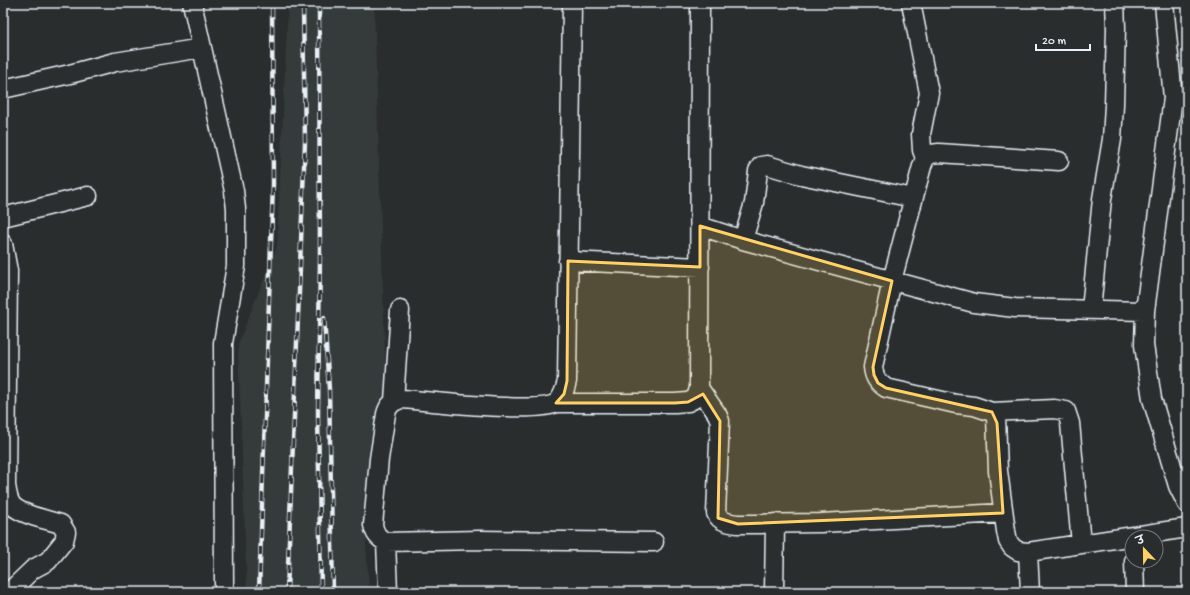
<svg xmlns="http://www.w3.org/2000/svg" width="1190" height="595" viewBox="0 0 1190 595" font-family="'Gochi Hand','Playpen Sans Deva',sans-serif">
  <style>
    .built { fill: #363a3b }
    .lines { fill: none; stroke-linecap: round; stroke-linejoin: round }
    .minor-casing { stroke: #e8f1f8; stroke-width: 21 }
    .minor { stroke: #2a2d2e; stroke-width: 18 }
    .rail-casing { stroke: #e8f1f8; stroke-width: 4.5 }
    .rail { stroke: #2a2d2e; stroke-width: 3; stroke-dasharray: 9; stroke-linecap: butt }
    .marked { fill: #ffd166; fill-opacity: 0.2; stroke: #ffd166; stroke-width: 3; stroke-linejoin: round }
  </style>
  <rect width="100%" height="100%" fill="#2a2d2e"/>
  <filter id="ink" filterUnits="userSpaceOnUse"><feTurbulence type="fractalNoise" baseFrequency=".025" numOctaves="2"/><feDisplacementMap in="SourceGraphic" scale="8" xChannelSelector="R" yChannelSelector="G"/><feConvolveMatrix kernelMatrix="1 2 1 2 8 2 1 2 1" color-interpolation-filters="sRGB"/></filter>
  <g filter="url(#ink)">
    <path class="built" d="M 288,3 L 374,3 L 386,388 L 366,543 L 369,592 L 247,592 L 238,344 L 277,246 Z"/>
    <g class="lines">
      <defs>
        <path id="minor" d="M 192,3 L 234,191 L 236,209 L 236,266 L 223,343 L 224,592
          M 572,3 L 567,381 C 565,389 563,398 556,403 C 539,414 428,401 402,399 C 393,401 388,405 386,414 L 379,459 L 373,525 C 375,534 378,538 386,542 L 480,540 L 654,542
          M 911,3 L 929,93 L 921,134 L 922,150 L 925,158
          M 1164,3 L 1173,98 L 1145,311 L 1144,345 L 1152,399 L 1178,486 L 1187,504
          M 3,89 L 70,74 L 115,62 L 202,48
          M 1059,161 L 939,153 L 931,154 L 925,158 L 922,166 L 892,281 L 873,367 C 874,377 877,382 886,388 L 956,404 L 974,406 L 992,412 L 996,417 L 998,471 L 1006,531 L 1008,541 L 1012,547 L 1018,551 L 1028,552 L 1187,528
          M 3,217 L 88,196
          M 700,226 L 743,240 L 974,303 L 1015,308 L 1145,311
          M 743,240 L 754,203 L 758,171 L 761,166 L 767,165 L 801,175 L 913,198
          M 3,244 L 8,271 L 6,485 C 7,492 8,501 13,506 C 22,515 48,520 61,524 L 66,532 L 64,541 L 48,561 L 33,569 L 9,592
          M 568,261 L 700,267
          M 1091,310 L 1102,199 L 1112,139 L 1114,105 L 1116,28 L 1115,3
          M 699,388 L 717,414 L 720,421 L 716,513 C 720,522 729,523 738,524 L 821,523 L 1003,513
          M 394,401 L 400,310
          M 556,403 L 675,403 L 688,402 L 696,398 L 699,388 L 700,3
          M 992,412 L 1054,409 L 1066,411 L 1070,423 L 1081,544
          M 386,542 L 388,592
          M 1028,552 L 1030,592
          M 1134,561 L 1135,592
          M 774,592 L 775,523"/>
      </defs>
      <use href="#minor" class="minor-casing"/>
      <use href="#minor" class="minor"/>
      <defs>
        <path id="rail" d="M 319,3 L 320,256 L 318,414 L 321,592
          M 324,318 L 329,389 L 333,592
          M 259,592 L 273,184 L 272,3
          M 287,592 L 305,142 L 303,3"/>
      </defs>
      <use href="#rail" class="rail-casing"/>
      <use href="#rail" class="rail"/>
    </g>
  </g>
  <path class="marked" d="M 700,226 L 892,281 L 873,367 L 874,375 L 878,383 L 886,388 L 992,412 L 997,423 L 1003,513 L 738,524 L 718,518 L 720,421 L 703,394 L 688,402 L 675,403 L 556,403 L 564,394 L 567,381 L 568,261 L 700,267 Z"/>
  <rect width="1190" height="595" fill="none" stroke="#2a2d2e" stroke-width="16"/>
  <rect x="8" y="8" width="1174" height="579" fill="none" stroke="#e8f1f8" stroke-width="1.5" filter="url(#ink)"/>
  <g transform="translate(1144 549) rotate(338)"><circle r="19" fill="#2a2d2e" stroke="#767b7f"/>
  <path d="M0-3L7 15L0 10L-7 15Z" fill="#ffd166"/>
  <text y="-6" font-size="11" font-weight="bold" text-anchor="middle" fill="#e8f1f8">उ</text>
  </g>
  <path d="M1036 44v6h54v-6" fill="none" stroke="#e8f1f8" stroke-width="2"/>
  <text x="1042" y="44" font-size="12" fill="#e8f1f8" stroke="#2a2d2e" stroke-width="3" paint-order="stroke">20 m</text>
</svg>
